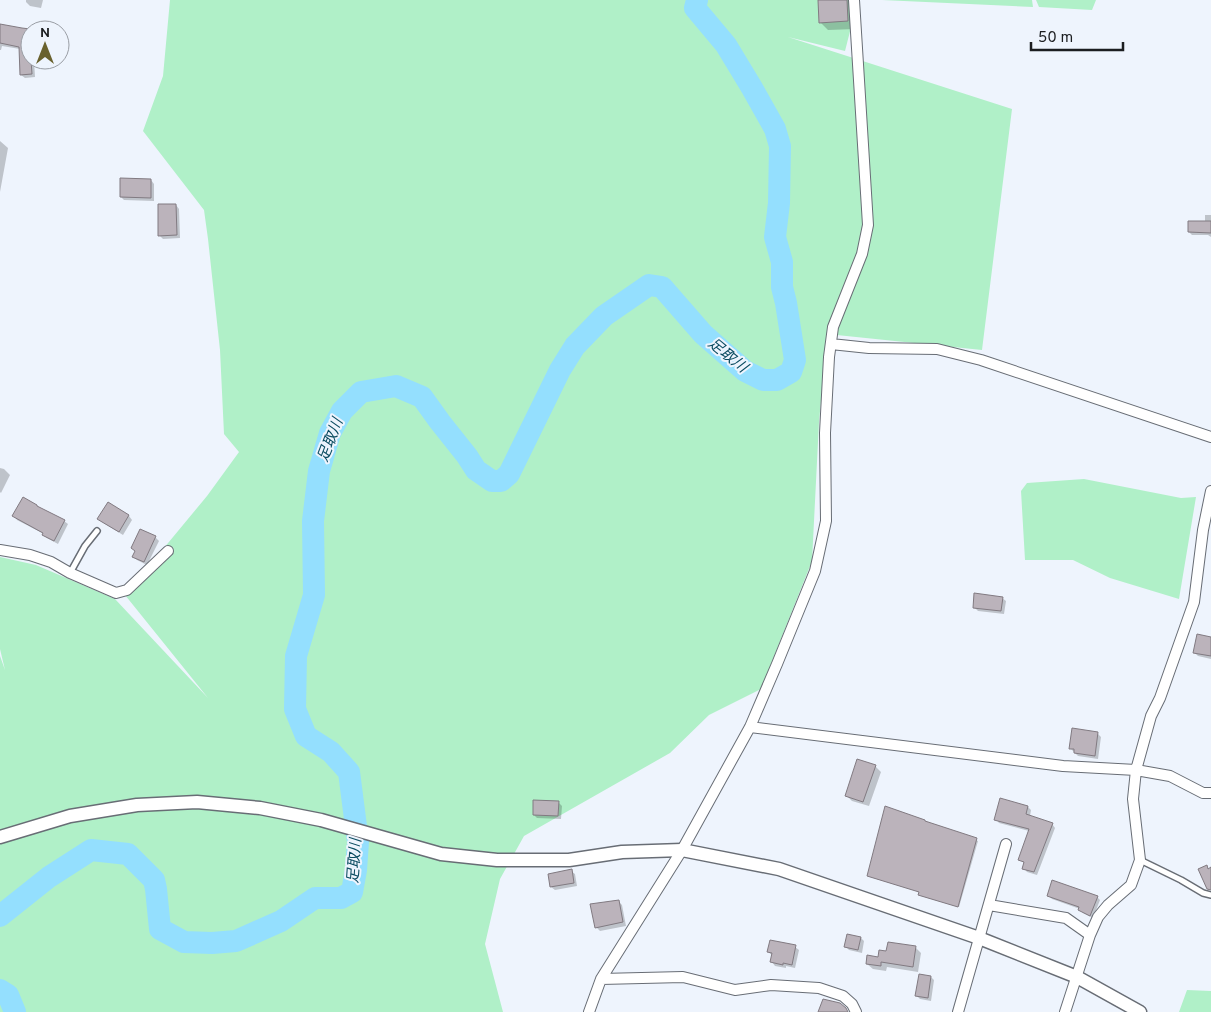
<svg xmlns="http://www.w3.org/2000/svg" width="1211" height="1012" viewBox="0 0 1211 1012" font-family="Overpass,'Noto Sans JP',sans-serif">
  <style>
    .green { fill: #b0f0c8 }
    .shadow { fill: #0003 }
    .lines { fill: none; stroke-linecap: round; stroke-linejoin: round }
    .river { stroke: #94dffe; stroke-width: 22 }
    .building { fill: #bbb3bb; stroke: #817a81 }
    .service-casing { stroke: #686d75; stroke-width: 8 }
    .minor-casing { stroke: #686d75; stroke-width: 12 }
    .tertiary-casing { stroke: #686d75; stroke-width: 15 }
    .service { stroke: #fff; stroke-width: 5 }
    .minor { stroke: #fff; stroke-width: 10 }
    .tertiary { stroke: #fff; stroke-width: 12 }
    .labels { text-anchor: middle; stroke-width: 4; stroke-linejoin: round; paint-order: stroke }
    .water-label { font-size: 15px; font-style: italic; fill: #0b4c61; stroke: #eef4fd }
  </style>
  <rect width="100%" height="100%" fill="#eef4fd"/>
  <path class="green" d="M 170,0 L 858,0 L 845,51 L 788,37 L 1012,109 L 982,350 L 827,334 L 819,422 L 812,561 L 761,689 L 709,715 L 670,753 L 524,836 L 500,879 L 485,944 L 503,1012 L 0,1012 L 0,656 L 5,670 L 0,649 L 0,557 L 36,565 L 115,599 L 208,698 L 125,595 L 207,496 L 239,452 L 224,434 L 220,350 L 208,239 L 204,210 L 143,131 L 163,76 Z
    M 882,0 L 1032,0 L 1033,7 Z
    M 1036,0 L 1096,0 L 1092,10 L 1039,7 Z
    M 1084,479 L 1181,498 L 1196,497 L 1179,599 L 1110,578 L 1073,560 L 1025,560 L 1021,491 L 1027,483 Z
    M 1187,990 L 1211,991 L 1211,1012 L 1179,1012 Z"/>
  <path class="shadow" d="M 26,0 L 43,0 L 41,8 L 30,6 L 26,2 Z
    M 819,0 L 854,0 L 856,29 L 828,30 L 820,22 Z
    M 0,25 L 30,31 L 30,60 L 34,60 L 35,77 L 25,78 L 21,75 L 20,49 L 2,46 L 1,50 L 0,50 Z
    M 0,141 L 8,148 L 0,192 Z
    M 151,180 L 154,184 L 154,201 L 124,200 L 121,197 Z
    M 176,205 L 179,209 L 180,238 L 163,239 L 159,235 Z
    M 1205,215 L 1211,215 L 1211,237 L 1208,235 L 1192,235 L 1189,232 L 1205,222 Z
    M 0,468 L 4,469 L 10,475 L 1,493 L 0,492 Z
    M 108,503 L 129,516 L 132,520 L 123,535 L 102,522 L 99,519 Z
    M 14,516 L 64,521 L 68,524 L 58,544 L 47,538 L 43,535 L 44,534 L 17,520 Z
    M 155,537 L 159,541 L 147,565 L 137,560 L 134,557 L 136,552 L 132,548 Z
    M 1002,598 L 1006,601 L 1004,614 L 978,611 L 974,607 Z
    M 1211,638 L 1211,659 L 1198,656 L 1195,653 Z
    M 1098,734 L 1101,737 L 1098,759 L 1078,756 L 1070,748 Z
    M 875,766 L 881,772 L 869,806 L 852,801 L 846,795 Z
    M 558,802 L 562,806 L 561,819 L 537,818 L 534,815 Z
    M 1028,807 L 1031,810 L 1030,816 L 1052,824 L 1055,828 L 1037,875 L 1027,872 L 1024,868 L 1025,864 L 1020,859 L 1029,831 L 999,823 L 996,819 Z
    M 926,822 L 978,841 L 959,907 L 921,896 L 920,895 L 920,892 L 870,877 L 868,876 Z
    M 571,871 L 575,874 L 577,886 L 555,890 L 551,887 Z
    M 1048,895 L 1097,897 L 1100,900 L 1093,918 L 1083,913 L 1080,909 L 1052,899 Z
    M 618,901 L 622,905 L 626,926 L 600,931 L 596,927 Z
    M 861,938 L 864,941 L 862,953 L 849,950 L 845,946 Z
    M 795,947 L 799,950 L 795,968 L 786,966 L 786,968 L 775,966 L 772,962 L 772,955 L 768,952 Z
    M 915,947 L 921,953 L 918,972 L 887,967 L 886,971 L 873,969 L 867,964 L 887,952 Z
    M 931,977 L 934,980 L 931,1001 L 920,999 L 917,996 Z"/>
  <g class="lines">
    <path class="river" d="M 0,916 L 49,877 L 91,850 L 128,854 L 154,880 L 156,889 L 160,929 L 184,942 L 212,943 L 236,941 L 281,921 L 315,898 L 341,898 L 352,892 L 356,870 L 358,842 L 349,772 L 331,752 L 306,736 L 295,709 L 296,656 L 314,595 L 313,521 L 319,471 L 330,433 L 342,411 L 361,392 L 396,386 L 422,397 L 440,422 L 467,456 L 476,470 L 492,481 L 501,481 L 509,474 L 560,370 L 575,346 L 604,316 L 649,285 L 662,287 L 703,334 L 745,371 L 763,380 L 777,380 L 791,372 L 795,360 L 786,303 L 782,287 L 782,262 L 775,237 L 779,203 L 780,146 L 775,129 L 752,88 L 726,45 L 695,8 L 697,0
      M 0,990 L 8,995 L 15,1012"/>
  </g>
  <path class="building" d="M 818,0 L 847,0 L 848,21 L 819,23 Z
    M 0,24 L 22,28 L 30,29 L 30,60 L 31,60 L 32,74 L 20,75 L 19,47 L 0,43 Z
    M 120,178 L 151,179 L 151,198 L 120,197 Z
    M 158,204 L 176,204 L 177,235 L 158,236 Z
    M 1188,221 L 1211,221 L 1211,233 L 1188,232 Z
    M 23,497 L 37,505 L 37,506 L 65,520 L 54,541 L 42,535 L 43,533 L 12,516 Z
    M 108,502 L 129,515 L 119,532 L 97,519 Z
    M 140,529 L 156,536 L 144,562 L 132,557 L 135,551 L 131,548 Z
    M 974,593 L 1003,597 L 1001,611 L 973,608 Z
    M 1197,634 L 1211,637 L 1211,656 L 1193,653 Z
    M 1072,728 L 1098,732 L 1095,756 L 1074,753 L 1074,749 L 1069,749 Z
    M 857,759 L 876,765 L 863,802 L 845,796 Z
    M 1000,798 L 1028,806 L 1026,814 L 1053,823 L 1034,872 L 1022,869 L 1024,862 L 1018,860 L 1029,829 L 994,820 Z
    M 533,800 L 559,801 L 558,816 L 533,815 Z
    M 885,806 L 925,820 L 925,821 L 977,838 L 958,907 L 918,895 L 919,892 L 867,876 Z
    M 1207,865 L 1208,869 L 1211,867 L 1211,890 L 1207,889 L 1198,869 Z
    M 572,869 L 574,883 L 550,887 L 548,874 Z
    M 1052,880 L 1098,896 L 1090,916 L 1078,910 L 1079,907 L 1047,896 Z
    M 619,900 L 623,922 L 595,928 L 590,904 Z
    M 847,934 L 861,937 L 858,950 L 844,947 Z
    M 770,940 L 796,945 L 792,965 L 783,963 L 783,965 L 770,962 L 772,953 L 767,952 Z
    M 888,942 L 916,946 L 913,967 L 881,962 L 881,966 L 866,964 L 867,955 L 878,957 L 879,950 L 886,951 Z
    M 919,974 L 931,976 L 928,998 L 915,996 Z
    M 823,999 L 840,1003 L 846,1008 L 848,1012 L 818,1012 Z"/>
  <g class="lines">
    <defs>
      <path id="service" d="M 70,573 L 85,546 L 97,531
        M 1140,860 L 1181,880 L 1203,893 L 1211,895"/>
      <path id="minor" d="M 831,344 L 869,348 L 937,349 L 981,360 L 1211,437
        M 0,550 L 30,555 L 51,562 L 70,573 L 116,593 L 127,590 L 168,551
        M 750,727 L 1063,766 L 1136,770 L 1170,776 L 1203,793 L 1211,793
        M 989,905 L 1066,918 L 1090,935
        M 601,979 L 683,977 L 735,990 L 771,985 L 819,988 L 843,996 L 852,1004 L 856,1012
        M 589,1012 L 601,979 L 682,850 L 750,727 L 777,664 L 815,571 L 826,521 L 825,433 L 829,357 L 833,327 L 862,254 L 868,225 L 854,0
        M 958,1012 L 1006,844
        M 1065,1012 L 1090,935 L 1098,917 L 1108,905 L 1131,885 L 1140,860 L 1133,799 L 1136,770 L 1151,716 L 1160,698 L 1194,602 L 1203,530 L 1211,491"/>
      <path id="tertiary" d="M 0,837 L 70,816 L 137,805 L 197,802 L 260,808 L 321,820 L 441,854 L 497,860 L 569,860 L 622,852 L 682,850 L 779,869 L 979,938 L 1077,977 L 1140,1012"/>
    </defs>
    <use href="#service" class="service-casing"/>
    <use href="#minor" class="minor-casing"/>
    <use href="#tertiary" class="tertiary-casing"/>
    <use href="#service" class="service"/>
    <use href="#minor" class="minor"/>
    <use href="#tertiary" class="tertiary"/>
  </g>
  <g class="labels">
    <g class="water-label">
      <text transform="translate(728 355) rotate(39)" y="5">足取川</text>
      <text transform="translate(330 440) rotate(-69)" y="5">足取川</text>
      <text transform="translate(354 861) rotate(-86)" y="5">足取川</text>
    </g>
  </g>
  <g transform="translate(45 45)"><circle r="24" fill="#eef4fd" stroke="#9a9ea5"/>
  <path d="M0-4L9 19L0 12L-9 19Z" fill="#69612e"/>
  <text y="-8" font-size="14" font-weight="bold" text-anchor="middle" fill="#1b1d20">N</text>
  </g>
  <path d="M1031 42v8h92v-8" fill="none" stroke="#1b1d20" stroke-width="2.5"/>
  <text x="1038" y="42" font-size="15" fill="#1b1d20" stroke="#eef4fd" stroke-width="4" paint-order="stroke">50 m</text>
</svg>
